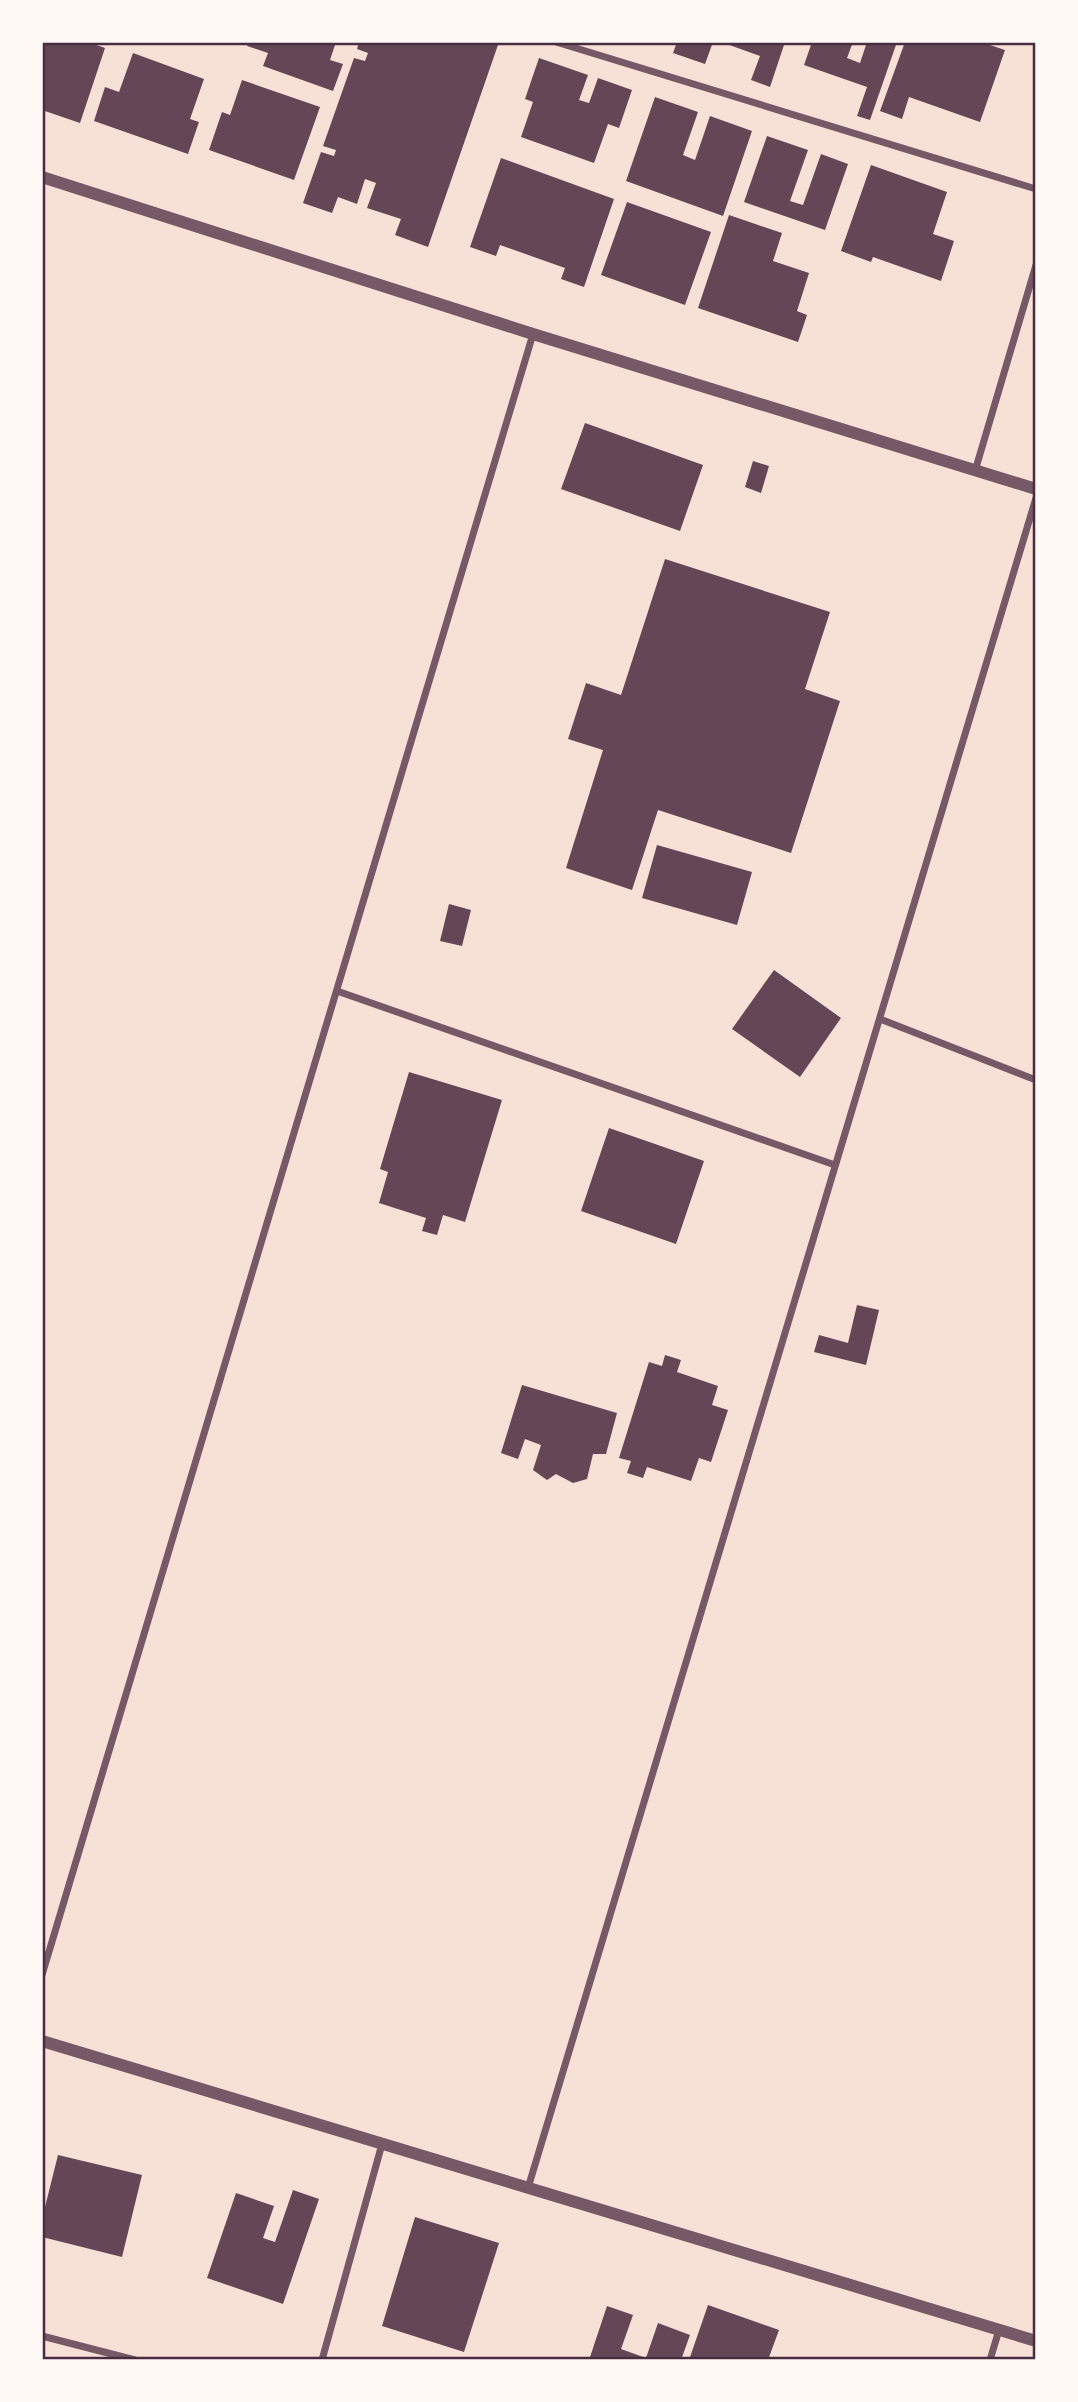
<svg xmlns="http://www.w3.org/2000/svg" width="1078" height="2402" viewBox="0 0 1078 2402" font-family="'IBM Plex Sans',sans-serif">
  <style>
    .building { fill: #644757 }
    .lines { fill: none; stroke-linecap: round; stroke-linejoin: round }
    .minor { stroke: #755966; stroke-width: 7 }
    .tertiary { stroke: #755966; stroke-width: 12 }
    .neatline { fill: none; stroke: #4a2c40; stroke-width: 2.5 }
  </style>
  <rect width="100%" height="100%" fill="#f7e1d7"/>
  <path class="building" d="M 42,42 L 88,42 L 105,48 L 80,123 L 42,110 Z
    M 249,42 L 336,42 L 330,60 L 343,64 L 333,91 L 263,66 L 268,53 L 247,46 Z
    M 359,42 L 499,42 L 428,247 L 395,235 L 401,219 L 367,208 L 376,183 L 365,179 L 357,204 L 338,197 L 332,213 L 303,203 L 321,152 L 334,156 L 336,150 L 323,146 L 354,58 L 365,61 L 368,53 L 357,49 Z
    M 677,42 L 713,42 L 705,64 L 673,53 Z
    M 721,42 L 785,42 L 770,87 L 751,80 L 760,56 Z
    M 812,42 L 853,42 L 847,58 L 860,63 L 867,42 L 897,42 L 870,120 L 857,116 L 867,87 L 804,65 Z
    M 905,42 L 981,42 L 1005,50 L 980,122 L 909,97 L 902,119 L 880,111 Z
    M 133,53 L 204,79 L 190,119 L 199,122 L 188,154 L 94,121 L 105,87 L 119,92 Z
    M 539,58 L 588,75 L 579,100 L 589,103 L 598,78 L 632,90 L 619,128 L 608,124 L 594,163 L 521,137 L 533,102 L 525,99 Z
    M 242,80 L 320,107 L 294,180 L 209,150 L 222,112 L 230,115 Z
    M 655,97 L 698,112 L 683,155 L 695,160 L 710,116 L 752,131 L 723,216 L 626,181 Z
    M 767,136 L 808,150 L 790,201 L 803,205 L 821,154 L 848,164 L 825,230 L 744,202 Z
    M 501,158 L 614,199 L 584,287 L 561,279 L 565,268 L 500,245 L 496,256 L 470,247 Z
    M 871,165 L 947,192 L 933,234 L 954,241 L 941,281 L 873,257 L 871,262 L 841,251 Z
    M 627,202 L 711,232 L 685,305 L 601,275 Z
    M 729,215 L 782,233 L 773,261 L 809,273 L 797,311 L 807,315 L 798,342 L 698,308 Z
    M 585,423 L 703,465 L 680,531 L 561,489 Z
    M 753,461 L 769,466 L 761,493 L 745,487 Z
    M 665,559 L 830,612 L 805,689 L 840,701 L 791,853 L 658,810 L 632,890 L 566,868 L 603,750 L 568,739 L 586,683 L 621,695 Z
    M 657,845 L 752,872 L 737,925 L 642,898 Z
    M 449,904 L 471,910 L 462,946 L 440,941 Z
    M 774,970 L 841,1018 L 800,1077 L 732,1029 Z
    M 409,1072 L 502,1100 L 465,1222 L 443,1215 L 437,1235 L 422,1231 L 426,1218 L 379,1203 L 388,1172 L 380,1169 Z
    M 609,1128 L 704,1161 L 676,1244 L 581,1211 Z
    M 857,1305 L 879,1310 L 866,1365 L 814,1352 L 819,1335 L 848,1343 Z
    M 665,1355 L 681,1360 L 677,1372 L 718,1386 L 712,1405 L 728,1410 L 711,1462 L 699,1458 L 691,1481 L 647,1467 L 643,1478 L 627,1473 L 631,1461 L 619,1458 L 649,1362 L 662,1366 Z
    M 522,1385 L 617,1413 L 606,1454 L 593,1454 L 587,1479 L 573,1483 L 556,1474 L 547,1480 L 533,1470 L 541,1445 L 525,1439 L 518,1459 L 501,1453 Z
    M 58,2155 L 142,2175 L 122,2257 L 42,2237 L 42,2219 Z
    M 293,2190 L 319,2199 L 283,2304 L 207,2278 L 236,2193 L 274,2206 L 263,2238 L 275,2242 Z
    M 415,2217 L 499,2243 L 464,2352 L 382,2326 Z
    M 708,2305 L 779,2330 L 768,2360 L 689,2360 Z
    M 607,2306 L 633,2315 L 621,2349 L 646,2358 L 658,2323 L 690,2335 L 681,2360 L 589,2360 Z"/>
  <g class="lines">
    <path class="minor" d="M 556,42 L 1036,189
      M 975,471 L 1036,265
      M 337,991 L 835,1165
      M 880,1019 L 1036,1080
      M 42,1975 L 533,334
      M 528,2188 L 1036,498
      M 42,2336 L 135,2360
      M 322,2360 L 382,2144
      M 990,2360 L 999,2330"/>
    <path class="tertiary" d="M 42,177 L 533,334 L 1036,489
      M 42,2041 L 1036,2341"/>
  </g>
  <rect width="1078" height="2402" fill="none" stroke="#fffaf5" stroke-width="88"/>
  <rect x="44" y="44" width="990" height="2314" class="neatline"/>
</svg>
